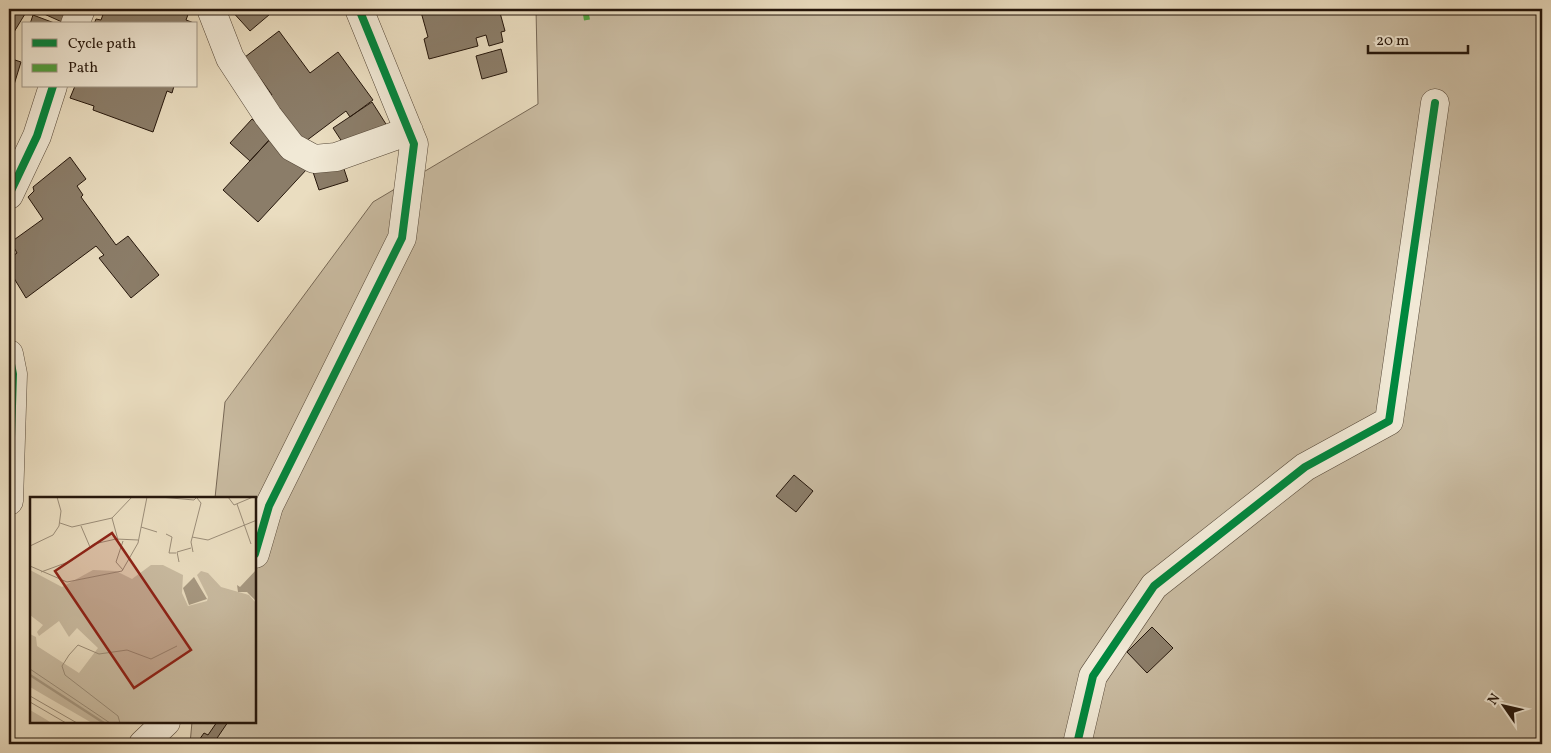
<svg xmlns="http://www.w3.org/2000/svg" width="1551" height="753" viewBox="0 0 1551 753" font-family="Vollkorn,serif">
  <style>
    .green { fill: #c9bba1; stroke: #776856 }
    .building { fill: #8b7d69; stroke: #25160b }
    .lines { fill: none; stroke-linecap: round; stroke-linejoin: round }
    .minor-casing { stroke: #564838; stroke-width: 29 }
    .minor { stroke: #f1e9d6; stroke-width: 28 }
    .quiet { stroke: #50a13e; stroke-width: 6; stroke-dasharray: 12 6; stroke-linecap: butt }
    .cycleway-casing { stroke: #f1e9d6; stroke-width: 11 }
    .cycleway { stroke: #00873e; stroke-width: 8 }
    .inset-river { fill: none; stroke: #a79982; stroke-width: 2.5 }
    .inset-road { fill: none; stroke: #9b8d78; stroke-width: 1 }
    .view { fill: #8f2418; fill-opacity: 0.15; stroke: #8f2418; stroke-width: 2.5 }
    .inset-edge { fill: none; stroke: #25160b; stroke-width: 2.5 }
  </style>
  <rect width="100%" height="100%" fill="#eaddc0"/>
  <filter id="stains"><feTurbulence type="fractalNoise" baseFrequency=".004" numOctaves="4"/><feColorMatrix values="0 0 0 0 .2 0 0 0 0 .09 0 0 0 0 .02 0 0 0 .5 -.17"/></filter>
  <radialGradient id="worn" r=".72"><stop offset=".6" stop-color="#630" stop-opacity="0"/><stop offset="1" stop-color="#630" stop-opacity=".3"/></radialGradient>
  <path class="green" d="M 536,9 L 1542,9 L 1542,744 L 190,744 L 192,722 L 255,722 L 255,498 L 215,498 L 225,402 L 373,202 L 538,104 Z"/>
  <path class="building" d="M 9,9 L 28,9 L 14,32 L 9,29 Z
    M 33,9 L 68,9 L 62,22 Z
    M 105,9 L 190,9 L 186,20 L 194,23 L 94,24 L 96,19 L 101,20 Z
    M 230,9 L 276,9 L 250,31 Z
    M 434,9 L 499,9 L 505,31 L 501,32 L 503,42 L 489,46 L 486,35 L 476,38 L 478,46 L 429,59 L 424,39 L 428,37 L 421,12 Z
    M 33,15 L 57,24 L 30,24 Z
    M 279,31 L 310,73 L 338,52 L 373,100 L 350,117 L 346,111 L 302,144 L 268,97 L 272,95 L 245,57 Z
    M 501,49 L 507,72 L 482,79 L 476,56 Z
    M 9,58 L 21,62 L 13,88 L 9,87 Z
    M 75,86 L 174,86 L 172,93 L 167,91 L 153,132 L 93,110 L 94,106 L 70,98 Z
    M 372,102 L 391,132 L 348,151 L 333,128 Z
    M 252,119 L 272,137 L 250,161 L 230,143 Z
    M 272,137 L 307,169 L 258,222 L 223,190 Z
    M 70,157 L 86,179 L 77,186 L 83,195 L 81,197 L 116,245 L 128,236 L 159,275 L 131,298 L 99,258 L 104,255 L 96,246 L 26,298 L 9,270 L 9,259 L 17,253 L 11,242 L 43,219 L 28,197 L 34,191 L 33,187 Z
    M 342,163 L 348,181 L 319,190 L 313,172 Z
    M 794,475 L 813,491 L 796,512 L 776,496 Z
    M 1152,627 L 1173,648 L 1147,673 L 1127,652 Z
    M 217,722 L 228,722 L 213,744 L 201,744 L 202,742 L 199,740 L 204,733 L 208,735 Z"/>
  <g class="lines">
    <defs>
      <path id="minor" d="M 211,9 L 230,58 L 268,116 L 292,147 L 314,159 L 336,157 L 409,131
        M 75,24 L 81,9
        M 9,195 L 37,136 L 53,86
        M 9,354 L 13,374 L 9,501
        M 255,554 L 269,506 L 402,238 L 414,144 L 359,9
        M 143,744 L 166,722
        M 1077,744 L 1093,676 L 1154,586 L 1305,467 L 1389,421 L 1435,103"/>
    </defs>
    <use href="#minor" class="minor-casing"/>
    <use href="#minor" class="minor"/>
    <path class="quiet" d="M 585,9 L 587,20"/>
    <defs>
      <path id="cycleway" d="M 9,195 L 37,136 L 53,86
        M 9,354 L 13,374 L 9,501
        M 255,554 L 269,506 L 402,238 L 414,144 L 359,9
        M 1077,744 L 1093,676 L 1154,586 L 1305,467 L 1389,421 L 1435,103"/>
    </defs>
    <use href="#cycleway" class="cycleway-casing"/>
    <use href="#cycleway" class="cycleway"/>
  </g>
  <g transform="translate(30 497)">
    <rect width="226" height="226" fill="#eaddc0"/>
    <path d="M 121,68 L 133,68 L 153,78 L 152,96 L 158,109 L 177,104 L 178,100 L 167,78 L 171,74 L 178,76 L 191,90 L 219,98 L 226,106 L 226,226 L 62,226 L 0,190 L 0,137 L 6,140 L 7,149 L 49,176 L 68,151 L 47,131 L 39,140 L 29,124 L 9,139 L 7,135 L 13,128 L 0,118 L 0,73 L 32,90 L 63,73 L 86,74 L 102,82 ZM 0,213 L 17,223 L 21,226 L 0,226 Z" fill="#c9bba1"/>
    <path d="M 226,73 L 226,104 L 217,95 L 208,95 L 207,88 L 210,90 ZM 164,80 L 177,102 L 159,108 L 153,91 Z" fill="#a79982"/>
    <path class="inset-river" d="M 0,178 L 74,226"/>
    <path class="inset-road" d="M 130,0 L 164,3 L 167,0M 198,0 L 204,8 L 223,0M 207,7 L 221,47M 82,21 L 88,43M 30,26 L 42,30 L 82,21 L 102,0M 51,29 L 60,50M 111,30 L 127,35M 136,37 L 142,40 L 139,56 L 146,56M 162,40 L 178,43 L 227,23M 0,49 L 23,38 L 29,29 L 31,14 L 27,0M 163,55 L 161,45 L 171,6 L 167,1M 149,65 L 147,55 L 161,51M 0,69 L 37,85 L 92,74 L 108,46 L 117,0M 93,73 L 86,65 L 93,44M 11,75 L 41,64 L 64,47 L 86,42 L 108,43M 0,172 L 80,226M 0,199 L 47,226M 0,205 L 36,226M 90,226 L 88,219 L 35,178 L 32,169 L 39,158 L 48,148 L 69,157 L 97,153 L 121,162 L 147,149"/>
    <path class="view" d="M 82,36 L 161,153 L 104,191 L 25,74 Z"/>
    <rect width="226" height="226" class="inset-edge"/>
  </g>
  <rect width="1551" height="753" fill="none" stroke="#eaddc0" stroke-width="30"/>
  <rect x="10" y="10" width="1531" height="733" fill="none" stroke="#25160b" stroke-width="2.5"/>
  <rect x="15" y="15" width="1521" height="723" fill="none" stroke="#25160b"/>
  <rect x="22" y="22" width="175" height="65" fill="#f1e9d6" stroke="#9f9585"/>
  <rect x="32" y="39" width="25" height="8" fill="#00873e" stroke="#9f9585"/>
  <text x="68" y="48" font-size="15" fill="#25160b">Cycle path</text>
  <rect x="32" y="64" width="25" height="8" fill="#50a13e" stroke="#9f9585"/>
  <text x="68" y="72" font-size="15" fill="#25160b">Path</text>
  <g transform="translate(1504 706) rotate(304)" stroke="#f1e9d6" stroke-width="4" paint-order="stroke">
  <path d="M0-4L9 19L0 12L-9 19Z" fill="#25160b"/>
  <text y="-8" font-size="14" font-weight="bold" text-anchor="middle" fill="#25160b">N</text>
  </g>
  <path d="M1368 45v8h100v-8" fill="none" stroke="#25160b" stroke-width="2.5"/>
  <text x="1376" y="45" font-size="15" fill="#25160b" stroke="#f1e9d6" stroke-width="4" paint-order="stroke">20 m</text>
  <rect width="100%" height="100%" filter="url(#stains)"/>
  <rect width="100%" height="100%" fill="url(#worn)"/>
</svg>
